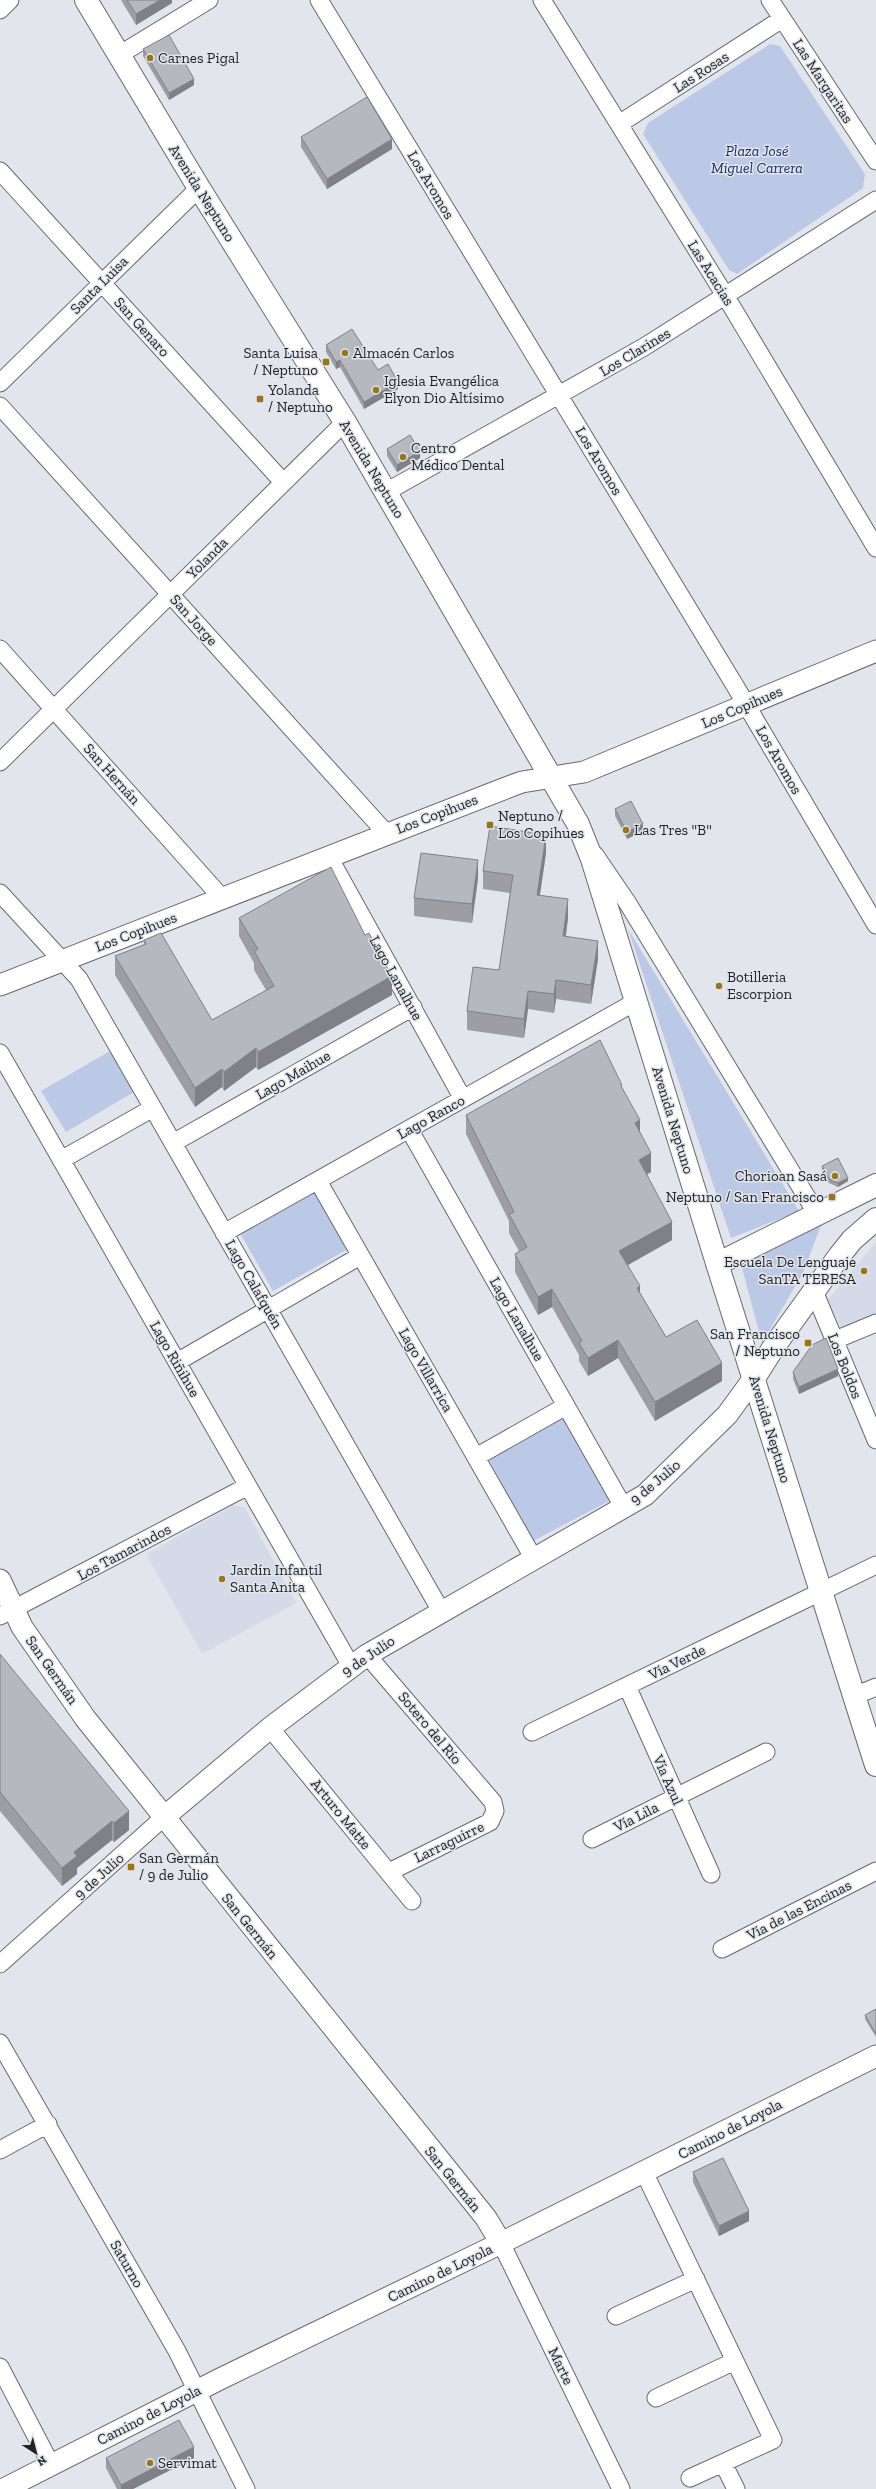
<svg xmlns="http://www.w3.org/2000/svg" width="876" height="2489" viewBox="0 0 876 2489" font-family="'Zilla Slab',serif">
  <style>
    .built { fill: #d4dae8 }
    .green { fill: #bcc9e6 }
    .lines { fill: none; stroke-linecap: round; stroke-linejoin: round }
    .minor-casing { stroke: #66696f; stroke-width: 19 }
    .tertiary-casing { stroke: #66696f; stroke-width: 23 }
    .secondary-casing { stroke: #66696f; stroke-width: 24 }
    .minor { stroke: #fff; stroke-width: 17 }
    .tertiary { stroke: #fff; stroke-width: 21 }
    .secondary { stroke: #fff; stroke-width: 22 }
    .wall { fill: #9c9ea4 }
    .shaded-wall { fill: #7f8186 }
    .building { fill: #b5b8bf; stroke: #7f8186 }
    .poi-dot { fill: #97761f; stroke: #e2e5ec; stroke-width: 1.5 }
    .labels { text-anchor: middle; stroke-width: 3; stroke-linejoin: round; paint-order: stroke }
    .poi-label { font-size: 15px; fill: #222325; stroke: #e2e5ec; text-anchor: start }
    .street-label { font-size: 15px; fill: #222325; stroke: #e2e5ec }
    .park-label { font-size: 15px; font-style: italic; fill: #1a2c64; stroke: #e2e5ec }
  </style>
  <rect width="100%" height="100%" fill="#e2e5ec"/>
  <path class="built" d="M 876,1242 L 876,1314 L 842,1329 L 827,1301 Z
    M 234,1505 L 245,1508 L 296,1603 L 202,1654 L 146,1554 Z"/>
  <path class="green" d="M 770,44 L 780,46 L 865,174 L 863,188 L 737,274 L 729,270 L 643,134 L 648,123 Z
    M 628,929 L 799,1211 L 731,1238 Z
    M 110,1051 L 134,1092 L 66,1132 L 41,1091 Z
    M 315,1191 L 348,1249 L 273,1291 L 240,1233 Z
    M 823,1220 L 803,1273 L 762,1343 L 741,1264 Z
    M 566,1414 L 613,1499 L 533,1541 L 488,1458 Z"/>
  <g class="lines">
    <defs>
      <path id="minor" d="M 319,0 L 737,689 L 876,925
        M 542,0 L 726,297 L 876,548
        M 770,0 L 876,161
        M 0,10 L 10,0
        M 119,55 L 209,0
        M 619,124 L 782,19
        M 0,171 L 283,482
        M 0,383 L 199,188
        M 0,406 L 387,834
        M 386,492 L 644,347 L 876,200
        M 0,649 L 222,898
        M 0,762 L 345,422
        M 595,855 L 627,902 L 817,1214
        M 329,857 L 463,1099
        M 0,893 L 79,979 L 441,1611
        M 0,1053 L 351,1666
        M 409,1129 L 624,1508
        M 173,1143 L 413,1007
        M 61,1160 L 153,1108
        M 318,1181 L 534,1559
        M 224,1233 L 637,1001
        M 814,1291 L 876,1440
        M 835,1340 L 876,1323
        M 177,1362 L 360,1256
        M 476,1457 L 566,1406
        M 0,1616 L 248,1486
        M 367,1655 L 493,1802 L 495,1811 L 490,1822 L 389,1872
        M 627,1686 L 711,1874
        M 854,1696 L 876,1687
        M 270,1728 L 412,1901
        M 532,1732 L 876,1565
        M 592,1839 L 766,1752
        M 722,1949 L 876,1871
        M 0,1964 L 163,1818
        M 0,2043 L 177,2351 L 246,2489
        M 0,2150 L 48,2124
        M 644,2172 L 773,2440 L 690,2478
        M 501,2243 L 621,2489
        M 616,2316 L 696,2279
        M 0,2367 L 51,2465
        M 656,2398 L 735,2361
        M 723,2463 L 736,2489"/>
      <path id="tertiary" d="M 0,985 L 511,786 L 522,782 L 584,772 L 876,651
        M 0,1580 L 22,1627 L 85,1718 L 486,2218 L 501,2243
        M 163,1818 L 270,1728 L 367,1655 L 645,1495 L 727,1415 L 754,1378
        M 4,2489 L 220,2379 L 501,2243 L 876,2056"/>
      <path id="secondary" d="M 86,0 L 199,188 L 345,422 L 578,824 L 592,859 L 721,1276 L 876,1765
        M 717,1264 L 876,1185
        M 754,1378 L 775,1345 L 840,1255 L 852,1240 L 876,1219"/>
    </defs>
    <use href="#minor" class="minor-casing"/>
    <use href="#tertiary" class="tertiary-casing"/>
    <use href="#secondary" class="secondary-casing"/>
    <use href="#minor" class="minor"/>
    <use href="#tertiary" class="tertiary"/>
    <use href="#secondary" class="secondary"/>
  </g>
  <path class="wall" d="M 121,0 L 172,0 L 172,3 L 136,25 Z
    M 143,49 L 194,85 L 169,100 L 143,56 Z
    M 301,137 L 392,149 L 327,189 L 301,147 Z
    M 326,345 L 378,370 L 398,389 L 364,409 L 340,367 L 336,369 L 326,352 Z
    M 387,449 L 420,458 L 397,472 L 387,456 Z
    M 615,809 L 643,831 L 627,839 L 615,816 Z
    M 546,853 L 540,895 L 568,918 L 566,936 L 598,959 L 591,1004 L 556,999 L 554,1013 L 528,1009 L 524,1038 L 467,1030 L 467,1011 L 499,970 L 510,893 L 483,889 L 483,871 Z
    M 478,878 L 472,923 L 414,916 L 414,898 Z
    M 239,918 L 392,995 L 258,1070 L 256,1067 L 224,1091 L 222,1087 L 195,1107 L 115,975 L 115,956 L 144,945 L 144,940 L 212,1020 L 266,990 L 254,970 L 254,963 L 239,936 Z
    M 622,1090 L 640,1132 L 651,1172 L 647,1174 L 672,1240 L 628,1265 L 640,1293 L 666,1337 L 722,1381 L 655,1421 L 618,1358 L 588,1376 L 579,1361 L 579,1355 L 552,1307 L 538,1315 L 515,1272 L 515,1254 L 519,1251 L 509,1233 L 509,1221 L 466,1134 L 466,1115 Z
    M 822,1166 L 848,1181 L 838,1187 L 829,1183 L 822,1170 Z
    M 793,1372 L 838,1376 L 799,1394 L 793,1379 Z
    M 0,1654 L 129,1830 L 114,1842 L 112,1840 L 77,1868 L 77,1874 L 62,1886 L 0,1811 Z
    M 876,2009 L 876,2037 L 865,2019 L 865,2015 Z
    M 693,2172 L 749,2221 L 719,2236 L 693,2182 Z
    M 106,2458 L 194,2458 L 133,2489 L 117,2489 L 106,2468 Z"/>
  <path class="shaded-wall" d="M 160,0 L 172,0 L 172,3 L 136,25 L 136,14 Z
    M 194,79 L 194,85 L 169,100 L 169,93 Z
    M 392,139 L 392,149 L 327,189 L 327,179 Z
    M 340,360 L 340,367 L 336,369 L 336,362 Z
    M 398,382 L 398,389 L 364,409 L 364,402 Z
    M 420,451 L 420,458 L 397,472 L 397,465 Z
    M 643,824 L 643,831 L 627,839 L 627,832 Z
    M 546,835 L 546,853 L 537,913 L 537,895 Z
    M 478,860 L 478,878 L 472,923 L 472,904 Z
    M 568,899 L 568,918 L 563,954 L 563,936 Z
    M 598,941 L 598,959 L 591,1004 L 591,985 Z
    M 392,976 L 392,995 L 258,1070 L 258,1052 Z
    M 556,980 L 556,999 L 554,1013 L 554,994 Z
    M 528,991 L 528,1009 L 524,1038 L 524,1019 Z
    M 256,1048 L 256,1067 L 224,1091 L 224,1072 Z
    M 222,1069 L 222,1087 L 195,1107 L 195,1088 Z
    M 640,1120 L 640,1139 L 635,1123 Z
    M 651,1153 L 651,1172 L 639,1179 L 639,1160 Z
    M 848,1178 L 848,1181 L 838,1187 L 838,1183 Z
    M 672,1222 L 672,1240 L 619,1270 L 619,1251 Z
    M 640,1286 L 640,1304 L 637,1288 Z
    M 552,1289 L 552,1307 L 538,1315 L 538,1297 Z
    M 618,1340 L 618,1358 L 588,1376 L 588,1358 Z
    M 722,1363 L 722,1381 L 655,1421 L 655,1402 Z
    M 838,1369 L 838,1376 L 799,1394 L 799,1387 Z
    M 129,1811 L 129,1830 L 114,1842 L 114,1823 Z
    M 112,1821 L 112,1840 L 77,1868 L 77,1874 L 62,1886 L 62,1868 L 74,1852 Z
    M 749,2211 L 749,2221 L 719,2236 L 719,2226 Z
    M 194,2447 L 194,2458 L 133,2489 L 121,2489 L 121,2485 Z"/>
  <path class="building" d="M 127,0 L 160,0 L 136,14 Z
    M 169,35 L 194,79 L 169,93 L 143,49 Z
    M 367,97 L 392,139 L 327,179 L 301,137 Z
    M 352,329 L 378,370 L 388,364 L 398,382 L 364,402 L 340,360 L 336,362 L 326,345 Z
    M 410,435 L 420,451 L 397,465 L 387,449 Z
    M 631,801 L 643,824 L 627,832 L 615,809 Z
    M 490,826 L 546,835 L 537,895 L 568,899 L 563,936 L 598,941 L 591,985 L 556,980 L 554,994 L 528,991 L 524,1019 L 467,1011 L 473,967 L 499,970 L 513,875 L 483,871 Z
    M 421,853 L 478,860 L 472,904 L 414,898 Z
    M 331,867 L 365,935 L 369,933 L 392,976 L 258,1052 L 256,1048 L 224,1072 L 222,1069 L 195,1088 L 115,956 L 146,944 L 144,940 L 161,933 L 212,1020 L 274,986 L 254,951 L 258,949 L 239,918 Z
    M 600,1040 L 622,1085 L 621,1086 L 640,1120 L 635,1123 L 651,1153 L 639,1160 L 672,1222 L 619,1251 L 640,1286 L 637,1288 L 666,1337 L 697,1320 L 722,1363 L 655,1402 L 618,1340 L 588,1358 L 579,1343 L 582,1341 L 552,1289 L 538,1297 L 515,1254 L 527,1247 L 509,1214 L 514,1212 L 466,1115 Z
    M 838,1158 L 848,1178 L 838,1183 L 829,1179 L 822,1166 Z
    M 826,1338 L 838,1369 L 799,1387 L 793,1372 L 812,1345 Z
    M 0,1654 L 129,1811 L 114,1823 L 112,1821 L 74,1852 L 77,1856 L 62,1868 L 0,1792 Z
    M 876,2009 L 876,2034 L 865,2015 Z
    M 723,2158 L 749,2211 L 719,2226 L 693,2172 Z
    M 179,2420 L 194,2447 L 121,2485 L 106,2458 Z"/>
  <g class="poi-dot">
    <circle cx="150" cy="58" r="4"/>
    <circle cx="345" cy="353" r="4"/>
    <rect x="322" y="358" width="8" height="8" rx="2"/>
    <circle cx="376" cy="390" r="4"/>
    <rect x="256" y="395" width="8" height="8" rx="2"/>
    <circle cx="403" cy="457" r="4"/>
    <rect x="486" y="821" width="8" height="8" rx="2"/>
    <circle cx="626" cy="830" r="4"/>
    <circle cx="719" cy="986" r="4"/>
    <circle cx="835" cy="1176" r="4"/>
    <rect x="828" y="1193" width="8" height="8" rx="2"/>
    <circle cx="864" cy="1271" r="4"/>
    <rect x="804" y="1339" width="8" height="8" rx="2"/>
    <circle cx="222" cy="1579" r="4"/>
    <rect x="127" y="1863" width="8" height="8" rx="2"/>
    <circle cx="150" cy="2463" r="4"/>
  </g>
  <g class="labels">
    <g class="poi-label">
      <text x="158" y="63">Carnes Pigal</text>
      <text x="318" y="358" text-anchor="end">Santa Luisa<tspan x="318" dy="17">/ Neptuno</tspan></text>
      <text x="353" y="358">Almacén Carlos</text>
      <text x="384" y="386">Iglesia Evangélica<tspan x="384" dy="17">Elyon Dio Altísimo</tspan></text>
      <text x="268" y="395">Yolanda<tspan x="268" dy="17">/ Neptuno</tspan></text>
      <text x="411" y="453">Centro<tspan x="411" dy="17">Médico Dental</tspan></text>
      <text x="498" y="821">Neptuno /<tspan x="498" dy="17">Los Copihues</tspan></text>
      <text x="634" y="835">Las Tres "B"</text>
      <text x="727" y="982">Botilleria<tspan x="727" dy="17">Escorpion</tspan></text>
      <text x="827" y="1181" text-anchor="end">Chorioan Sasá</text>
      <text x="824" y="1202" text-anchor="end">Neptuno / San Francisco</text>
      <text x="856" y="1267" text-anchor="end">Escuela De Lenguaje<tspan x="856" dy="17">SanTA TERESA</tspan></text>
      <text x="800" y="1339" text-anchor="end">San Francisco<tspan x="800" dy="17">/ Neptuno</tspan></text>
      <text x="230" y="1575">Jardín Infantil<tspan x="230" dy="17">Santa Anita</tspan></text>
      <text x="139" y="1863">San Germán<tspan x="139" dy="17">/ 9 de Julio</tspan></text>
      <text x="158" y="2468">Servimat</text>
    </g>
    <g class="street-label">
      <text transform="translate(701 72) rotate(-33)" y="5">Las Rosas</text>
      <text transform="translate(823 81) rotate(57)" y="5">Las Margaritas</text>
      <text transform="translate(431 185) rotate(59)" y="5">Los Aromos</text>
      <text transform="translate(202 193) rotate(58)" y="5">Avenida Neptuno</text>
      <text transform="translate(711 273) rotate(58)" y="5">Las Acacias</text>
      <text transform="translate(99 285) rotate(-45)" y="5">Santa Luisa</text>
      <text transform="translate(142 327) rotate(48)" y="5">San Genaro</text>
      <text transform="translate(635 352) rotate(-31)" y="5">Los Clarines</text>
      <text transform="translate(599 461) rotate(59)" y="5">Los Aromos</text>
      <text transform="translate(372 469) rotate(59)" y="5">Avenida Neptuno</text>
      <text transform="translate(207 558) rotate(-45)" y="5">Yolanda</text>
      <text transform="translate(194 620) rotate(48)" y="5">San Jorge</text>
      <text transform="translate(742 707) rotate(-23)" y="5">Los Copihues</text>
      <text transform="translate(779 760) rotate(60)" y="5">Los Aromos</text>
      <text transform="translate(112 774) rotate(48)" y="5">San Hernán</text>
      <text transform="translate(437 814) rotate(-21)" y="5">Los Copihues</text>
      <text transform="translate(136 932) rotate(-21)" y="5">Los Copihues</text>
      <text transform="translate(396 978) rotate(61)" y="5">Lago Lanalhue</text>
      <text transform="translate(293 1075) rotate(-30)" y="5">Lago Maihue</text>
      <text transform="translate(431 1117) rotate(-29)" y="5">Lago Ranco</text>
      <text transform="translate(673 1120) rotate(73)" y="5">Avenida Neptuno</text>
      <text transform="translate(254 1284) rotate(60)" y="5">Lago Calafquén</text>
      <text transform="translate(517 1319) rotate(60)" y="5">Lago Lanalhue</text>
      <text transform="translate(175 1359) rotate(60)" y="5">Lago Riñihue</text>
      <text transform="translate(845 1366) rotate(68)" y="5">Los Boldos</text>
      <text transform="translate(426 1370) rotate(60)" y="5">Lago Villarrica</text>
      <text transform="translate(770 1429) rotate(73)" y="5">Avenida Neptuno</text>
      <text transform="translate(655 1482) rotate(-40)" y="5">9 de Julio</text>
      <text transform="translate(124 1552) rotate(-28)" y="5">Los Tamarindos</text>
      <text transform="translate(368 1656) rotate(-34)" y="5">9 de Julio</text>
      <text transform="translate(677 1662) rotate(-26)" y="5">Vía Verde</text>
      <text transform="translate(52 1670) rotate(55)" y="5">San Germán</text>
      <text transform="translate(430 1728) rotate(50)" y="5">Sotero del Río</text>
      <text transform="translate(668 1780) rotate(66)" y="5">Vía Azul</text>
      <text transform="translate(341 1814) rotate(51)" y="5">Arturo Matte</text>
      <text transform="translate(636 1817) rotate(-27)" y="5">Vía Lila</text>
      <text transform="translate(449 1842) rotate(-26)" y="5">Larraguirre</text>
      <text transform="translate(99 1876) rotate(-42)" y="5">9 de Julio</text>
      <text transform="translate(799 1910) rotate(-27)" y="5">Vía de las Encinas</text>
      <text transform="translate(250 1926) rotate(51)" y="5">San Germán</text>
      <text transform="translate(730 2129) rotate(-27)" y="5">Camino de Loyola</text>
      <text transform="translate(453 2179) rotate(51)" y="5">San Germán</text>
      <text transform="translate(127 2264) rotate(60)" y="5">Saturno</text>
      <text transform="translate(440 2273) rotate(-26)" y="5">Camino de Loyola</text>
      <text transform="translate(561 2366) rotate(64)" y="5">Marte</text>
      <text transform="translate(149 2415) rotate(-27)" y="5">Camino de Loyola</text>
    </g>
    <g class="park-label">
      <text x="757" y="156">Plaza José<tspan x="757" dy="17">Miguel Carrera</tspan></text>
    </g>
  </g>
  <g transform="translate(36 2453) rotate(144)" stroke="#e2e5ec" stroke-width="3" paint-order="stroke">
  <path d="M0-3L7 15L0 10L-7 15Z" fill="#222325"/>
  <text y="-6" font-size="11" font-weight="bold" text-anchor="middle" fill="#222325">N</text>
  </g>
</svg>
